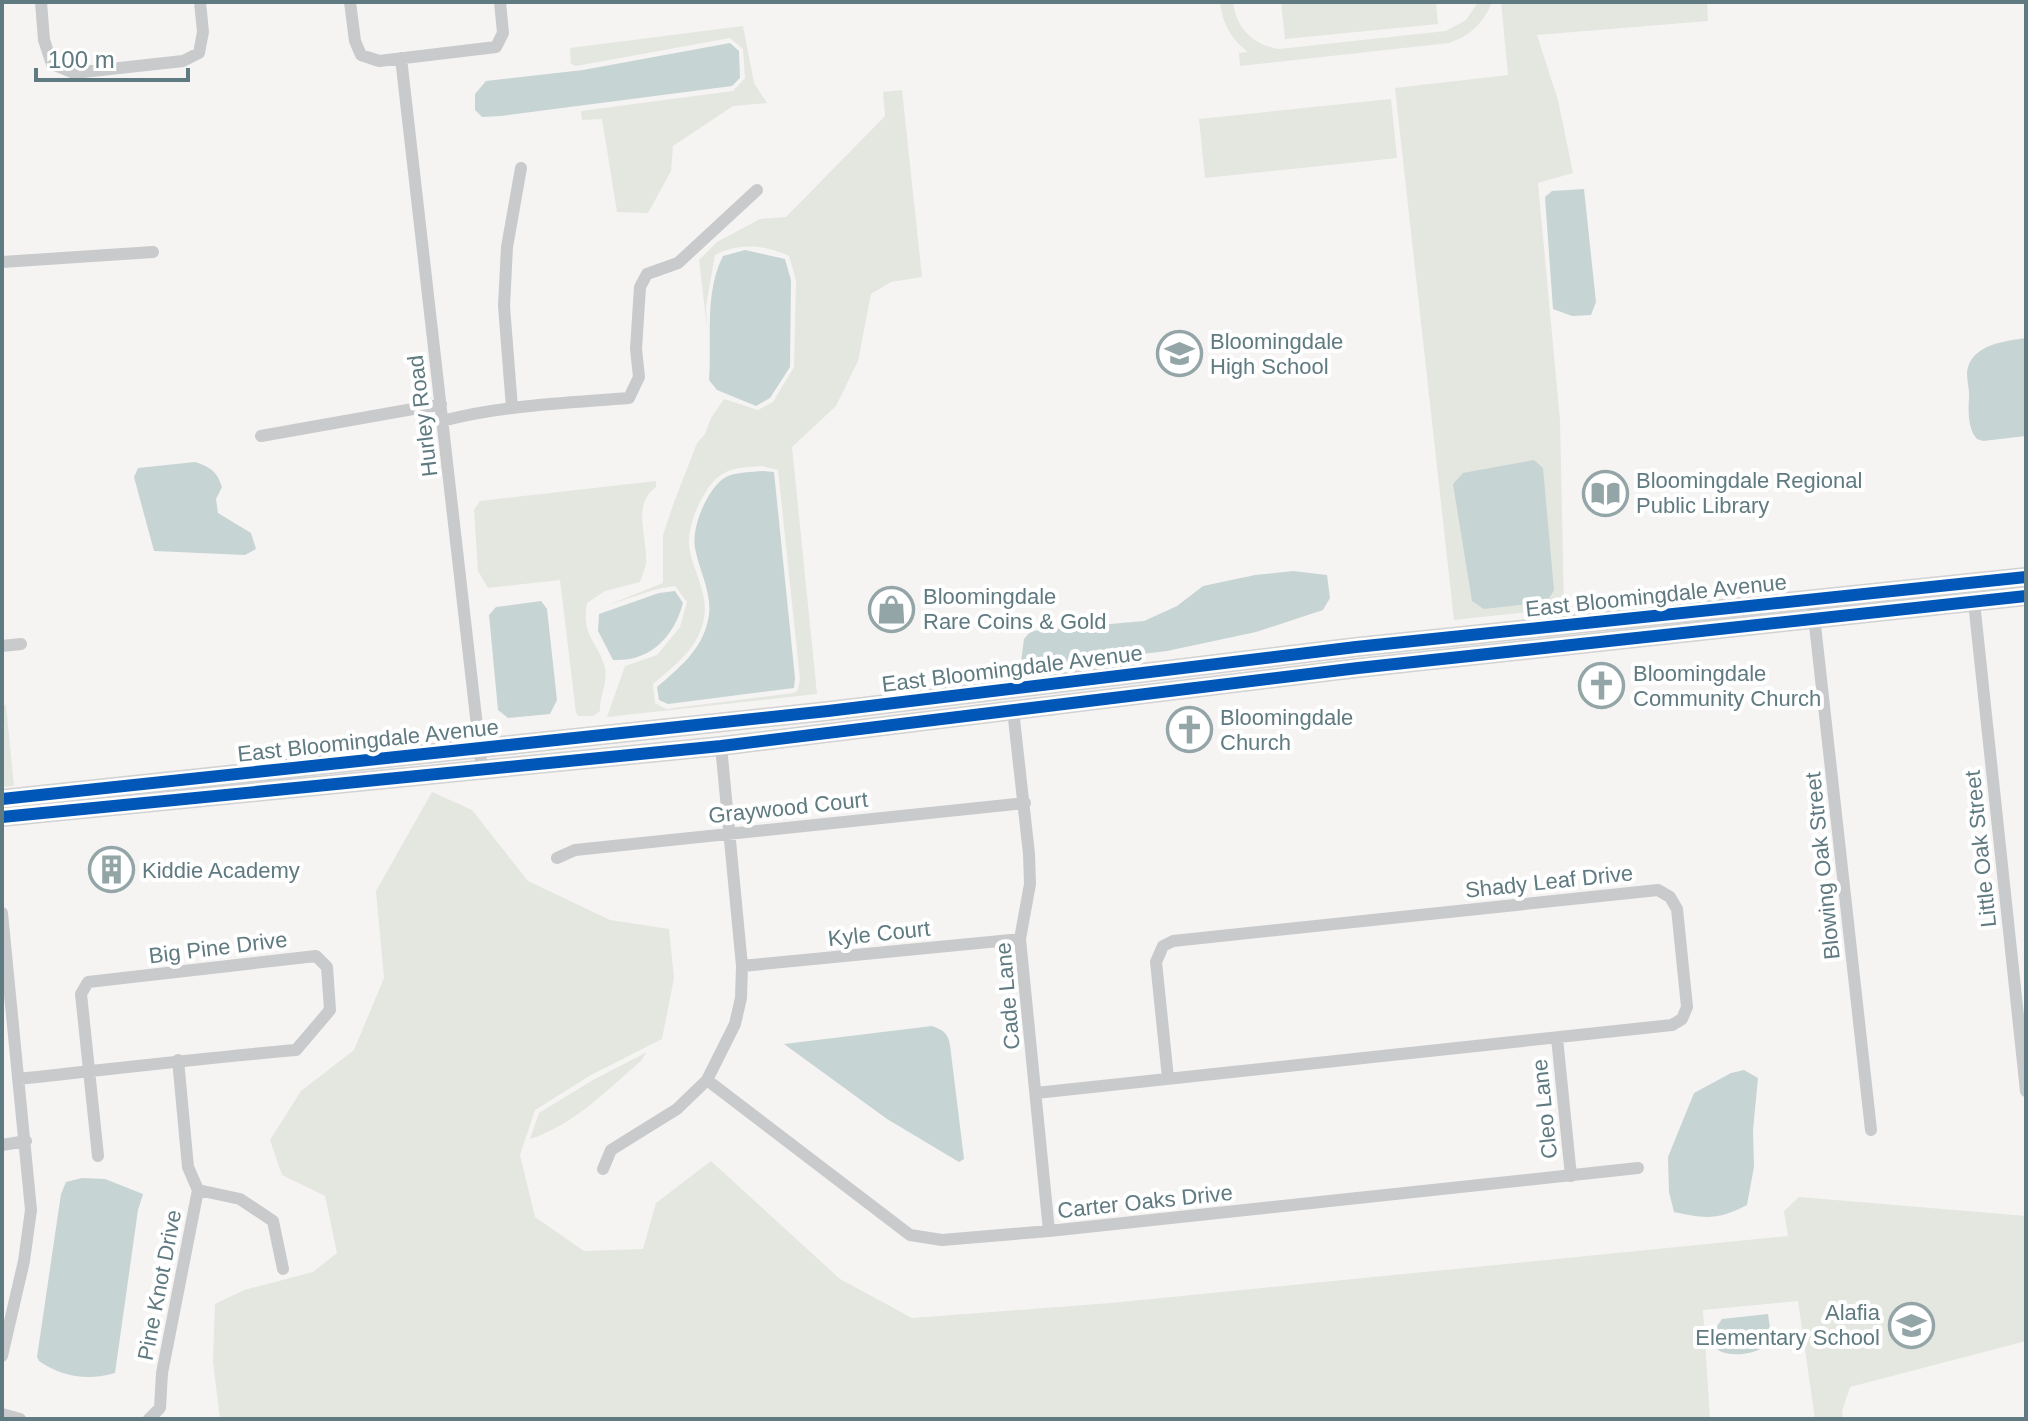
<svg xmlns="http://www.w3.org/2000/svg" width="2028" height="1421" viewBox="0 0 2028 1421" font-family="Helvetica,sans-serif">
  <style>
    .green { fill: #e4e6e0; fill-rule: evenodd }
    .water { fill: #c7d4d4 }
    .lines { fill: none; stroke-linecap: round; stroke-linejoin: round }
    .major-casing { stroke: #d1d2d1; stroke-width: 20 }
    .minor { stroke: #c9cacb; stroke-width: 12 }
    .major { stroke: #dedfdf; stroke-width: 16 }
    .cycleway-casing { stroke: #fff; stroke-width: 17 }
    .cycleway { stroke: #0057b8; stroke-width: 12 }
    .labels { text-anchor: middle; stroke-width: 8; stroke-linejoin: round; paint-order: stroke }
    .poi-label { font-size: 22px; fill: #5f7a80; stroke: #fff; text-anchor: start }
    .street-label { font-size: 22px; fill: #5f7a80; stroke: #fff }
  </style>
  <rect width="100%" height="100%" fill="#f5f4f3"/>
  <path class="green" d="M 1220,2 L 1233,2 C 1236,28 1253,45 1279,49 L 1446,31 L 1466,20 L 1478,2 L 1492,2 C 1484,23 1470,36 1449,43 L 1240,66 L 1239,53 L 1248,52 C 1231,39 1222,23 1220,2 Z
    M 1281,2 L 1436,2 L 1438,24 L 1285,39 Z
    M 1501,2 L 1707,2 L 1708,21 L 1537,35 L 1558,100 L 1573,173 L 1538,183 L 1560,420 L 1564,608 L 1454,620 L 1395,88 L 1508,75 Z
    M 743,26 L 754,83 L 767,103 L 733,106 L 673,146 L 671,171 L 648,213 L 617,212 L 602,119 L 582,120 L 581,111 L 733,91 L 745,78 L 743,49 L 730,38 L 576,66 L 571,64 L 570,48 Z
    M 902,90 L 922,277 L 891,282 L 871,294 L 858,361 L 836,406 L 792,447 L 817,694 L 607,717 L 625,666 L 657,655 L 680,627 L 687,602 L 675,586 L 657,589 L 608,605 L 663,583 L 663,535 L 673,505 L 697,443 L 705,434 L 711,418 L 724,399 L 758,410 L 773,402 L 794,367 L 796,280 L 789,256 C 764,244 738,243 715,255 L 706,306 L 707,328 L 699,260 L 717,242 L 760,219 L 786,217 L 885,116 L 883,92 ZM 762,466 L 778,470 L 800,679 L 798,690 L 794,693 L 666,709 L 655,703 L 653,684 C 675,665 699,648 704,618 C 709,593 692,570 689,546 C 687,524 705,481 726,472 C 736,467 751,467 762,466 Z
    M 1391,99 L 1397,158 L 1205,178 L 1199,119 Z
    M 656,481 L 656,487 C 631,505 648,538 646,563 C 645,569 642,576 640,582 L 605,591 L 587,603 C 581,637 598,641 605,668 C 608,684 599,696 600,711 L 593,716 L 578,716 L 576,713 L 560,580 L 488,588 L 478,571 L 474,510 L 480,501 Z
    M 2,705 L 6,705 L 14,786 L 2,787 Z
    M 432,792 L 472,810 L 528,881 L 610,920 L 669,929 L 674,978 L 662,1039 L 591,1075 L 535,1110 L 520,1155 L 535,1217 L 584,1251 L 643,1249 L 656,1203 L 711,1161 L 840,1279 L 912,1318 L 1111,1303 L 1788,1236 L 1784,1211 L 1799,1197 L 2026,1216 L 2026,1341 L 1850,1387 L 1842,1411 L 1843,1419 L 1815,1419 L 1798,1301 L 1703,1310 L 1710,1419 L 220,1419 L 213,1362 L 215,1304 L 244,1290 L 313,1272 L 337,1253 L 325,1196 L 282,1175 L 270,1140 L 301,1091 L 354,1050 L 384,978 L 376,891 Z
    M 647,1052 L 641,1061 C 607,1090 574,1125 530,1139 L 539,1113 L 593,1080 Z"/>
  <path class="water" d="M 730,43 L 739,51 L 740,78 L 732,86 L 501,116 L 482,117 L 475,110 L 475,94 L 486,81 L 583,70 Z
    M 1584,189 L 1596,302 L 1591,315 L 1572,316 L 1553,309 L 1545,197 L 1552,191 Z
    M 745,250 L 785,259 L 791,280 L 790,367 L 770,398 L 756,406 L 717,390 L 709,380 C 712,339 704,293 723,256 Z
    M 2026,338 L 2026,436 L 1983,441 L 1977,439 C 1968,430 1968,410 1969,398 C 1970,388 1965,377 1968,367 C 1975,344 2006,341 2026,338 Z
    M 1534,460 L 1543,468 L 1554,590 L 1547,602 L 1484,609 L 1472,601 L 1453,484 L 1463,473 Z
    M 195,462 C 210,467 217,471 222,487 L 216,499 L 218,513 L 251,533 L 256,549 L 245,555 L 154,551 L 134,477 L 138,468 Z
    M 763,471 L 774,472 L 795,678 L 794,688 L 668,704 L 659,700 L 657,687 C 679,668 702,650 708,620 C 714,596 699,571 695,548 C 691,527 708,487 726,477 C 736,472 752,472 763,471 Z
    M 1293,571 L 1327,575 L 1330,598 L 1323,610 L 1256,632 L 1167,651 L 1026,668 L 1021,662 L 1024,639 L 1031,631 L 1144,621 L 1177,606 L 1203,586 L 1255,575 Z
    M 675,591 L 683,603 C 674,637 650,662 613,660 L 598,631 L 599,614 L 659,593 Z
    M 541,601 L 547,609 L 557,700 L 550,714 L 508,718 L 498,710 L 489,615 L 496,607 Z
    M 932,1026 C 943,1030 948,1033 950,1045 L 964,1159 L 959,1162 L 887,1119 L 784,1044 Z
    M 1744,1070 L 1758,1078 L 1753,1130 L 1754,1167 L 1747,1205 C 1718,1220 1705,1219 1674,1212 L 1669,1192 L 1668,1157 L 1694,1093 L 1731,1073 Z
    M 82,1178 L 105,1179 L 143,1194 L 138,1210 L 115,1373 C 88,1381 62,1377 39,1361 L 37,1357 L 61,1194 L 66,1182 Z
    M 1768,1314 L 1772,1342 C 1760,1353 1732,1359 1718,1350 L 1715,1329 L 1722,1319 Z"/>
  <g class="lines">
    <defs>
      <path id="major" d="M 2,799 L 828,711 L 1356,647 L 2026,577
        M 2,817 L 721,746 L 1358,668 L 2026,596"/>
    </defs>
    <use href="#major" class="major-casing"/>
    <path class="minor" d="M 41,2 L 44,40 L 52,64 L 74,73 L 183,61 L 199,53 L 203,32 L 200,2
      M 350,2 L 355,41 L 361,55 L 379,61 L 496,47 L 503,33 L 500,2
      M 401,58 L 482,770
      M 2,262 L 153,252
      M 512,408 L 504,306 L 507,247 L 521,168
      M 442,421 C 503,405 567,403 629,398 L 639,377 L 636,349 L 640,287 L 647,274 L 678,263 L 757,190
      M 261,436 L 441,404
      M 1812,598 L 1871,1130
      M 1974,602 L 2026,1091
      M 2,646 L 21,644
      M 1013,710 L 1029,854 L 1030,884 L 1020,939 L 1049,1231
      M 557,858 L 575,850 L 1025,803
      M 2,913 L 31,1210 L 24,1261 L 2,1356
      M 742,966 L 1020,939
      M 1557,1038 L 1571,1176
      M 18,1079 C 111,1069 203,1058 296,1050 L 330,1010 L 327,967 L 316,956 L 88,982 L 81,994 L 98,1156
      M 707,1080 L 910,1235 L 942,1240 L 1049,1231 L 1638,1168
      M 1036,1093 L 1672,1025 L 1682,1019 L 1687,1007 L 1677,909 L 1670,897 L 1658,890 L 1173,941 L 1163,946 L 1156,962 L 1168,1078
      M 2,1145 L 26,1141
      M 603,1169 L 611,1150 L 677,1109 L 707,1080 L 735,1024 L 741,998 L 742,966 L 721,746
      M 198,1190 L 240,1199 L 273,1221 L 283,1269
      M 2,1414 L 20,1419
      M 149,1419 L 160,1408 L 162,1373 L 198,1190 L 188,1167 L 178,1060"/>
    <use href="#major" class="major"/>
    <defs>
      <path id="cycleway" d="M 2,799 L 828,711 L 1356,647 L 2026,577
        M 2,817 L 721,746 L 1358,668 L 2026,596"/>
    </defs>
    <use href="#cycleway" class="cycleway-casing"/>
    <use href="#cycleway" class="cycleway"/>
  </g>
  <defs>
    <symbol id="school-ring" viewBox="-11 -11 22 22"><circle r="9.5" fill="#fff" stroke="#94a5a8" stroke-width="1.5"/><path d="M0-5L7-2L0 1L-7-2ZM-4 1L0 2.5L4 1V4Q0 6-4 4Z" fill="#94a5a8"/></symbol>
    <symbol id="library-ring" viewBox="-11 -11 22 22"><circle r="9.5" fill="#fff" stroke="#94a5a8" stroke-width="1.5"/><path d="M-6-4Q-3-5.5-.7-3.5V5Q-3 3-6 4ZM6-4Q3-5.5 .7-3.5V5Q3 3 6 4Z" fill="#94a5a8"/></symbol>
    <symbol id="shop-ring" viewBox="-11 -11 22 22"><circle r="9.5" fill="#fff" stroke="#94a5a8" stroke-width="1.5"/><path d="M-5-2.5h2.3a2.7 3.5 0 0 1 5.4 0H5L5.5 6h-11ZM-1.5-2.5h3a1.5 2.3 0 0 0-3 0Z" fill="#94a5a8"/></symbol>
    <symbol id="church-ring" viewBox="-11 -11 22 22"><circle r="9.5" fill="#fff" stroke="#94a5a8" stroke-width="1.5"/><path d="M-1.2-6h2.4v3.5h3.3v2.4h-3.3V6h-2.4V-.1h-3.3v-2.4h3.3Z" fill="#94a5a8"/></symbol>
    <symbol id="building-ring" viewBox="-11 -11 22 22"><circle r="9.5" fill="#fff" stroke="#94a5a8" stroke-width="1.5"/><path d="M-4-6H4V6H1V3H-1V6H-4ZM-2.5-4.3h1.7v1.8h-1.7ZM.8-4.3h1.7v1.8H.8ZM-2.5-1h1.7V.8h-1.7ZM.8-1h1.7V.8H.8Z" fill="#94a5a8"/></symbol>
  </defs>
  <g fill-rule="evenodd">
    <use href="#school-ring" x="1154" y="328" width="51" height="51"/>
    <use href="#library-ring" x="1580" y="468" width="51" height="51"/>
    <use href="#shop-ring" x="866" y="584" width="51" height="51"/>
    <use href="#church-ring" x="1576" y="660" width="51" height="51"/>
    <use href="#church-ring" x="1164" y="704" width="51" height="51"/>
    <use href="#building-ring" x="86" y="844" width="51" height="51"/>
    <use href="#school-ring" x="1886" y="1300" width="51" height="51"/>
  </g>
  <g class="labels">
    <g class="poi-label">
      <text x="1210" y="349">Bloomingdale<tspan x="1210" dy="25">High School</tspan></text>
      <text x="1636" y="488">Bloomingdale Regional<tspan x="1636" dy="25">Public Library</tspan></text>
      <text x="923" y="604">Bloomingdale<tspan x="923" dy="25">Rare Coins &amp; Gold</tspan></text>
      <text x="1633" y="681">Bloomingdale<tspan x="1633" dy="25">Community Church</tspan></text>
      <text x="1220" y="725">Bloomingdale<tspan x="1220" dy="25">Church</tspan></text>
      <text x="142" y="878">Kiddie Academy</text>
      <text x="1880" y="1320" text-anchor="end">Alafia<tspan x="1880" dy="25">Elementary School</tspan></text>
    </g>
    <g class="street-label">
      <text transform="translate(422 416) rotate(-97)" y="8">Hurley Road</text>
      <text transform="translate(1656 595) rotate(-6)" y="8">East Bloomingdale Avenue</text>
      <text transform="translate(1012 668) rotate(-7)" y="8">East Bloomingdale Avenue</text>
      <text transform="translate(368 740) rotate(-6)" y="8">East Bloomingdale Avenue</text>
      <text transform="translate(788 807) rotate(-6)" y="8">Graywood Court</text>
      <text transform="translate(1980 849) rotate(-96)" y="8">Little Oak Street</text>
      <text transform="translate(1822 866) rotate(-96)" y="8">Blowing Oak Street</text>
      <text transform="translate(1549 881) rotate(-6)" y="8">Shady Leaf Drive</text>
      <text transform="translate(879 933) rotate(-6)" y="8">Kyle Court</text>
      <text transform="translate(218 947) rotate(-7)" y="8">Big Pine Drive</text>
      <text transform="translate(1007 996) rotate(-95)" y="8">Cade Lane</text>
      <text transform="translate(1544 1109) rotate(-96)" y="8">Cleo Lane</text>
      <text transform="translate(1145 1201) rotate(-6)" y="8">Carter Oaks Drive</text>
      <text transform="translate(159 1285) rotate(-79)" y="8">Pine Knot Drive</text>
    </g>
  </g>
  <rect width="2028" height="1421" fill="none" stroke="#5f7a80" stroke-width="8"/>
  <path d="M36 68v12h152v-12" fill="none" stroke="#5f7a80" stroke-width="4"/>
  <text x="48" y="68" font-size="24" fill="#5f7a80" stroke="#ffffff" stroke-width="6" paint-order="stroke">100 m</text>
</svg>
